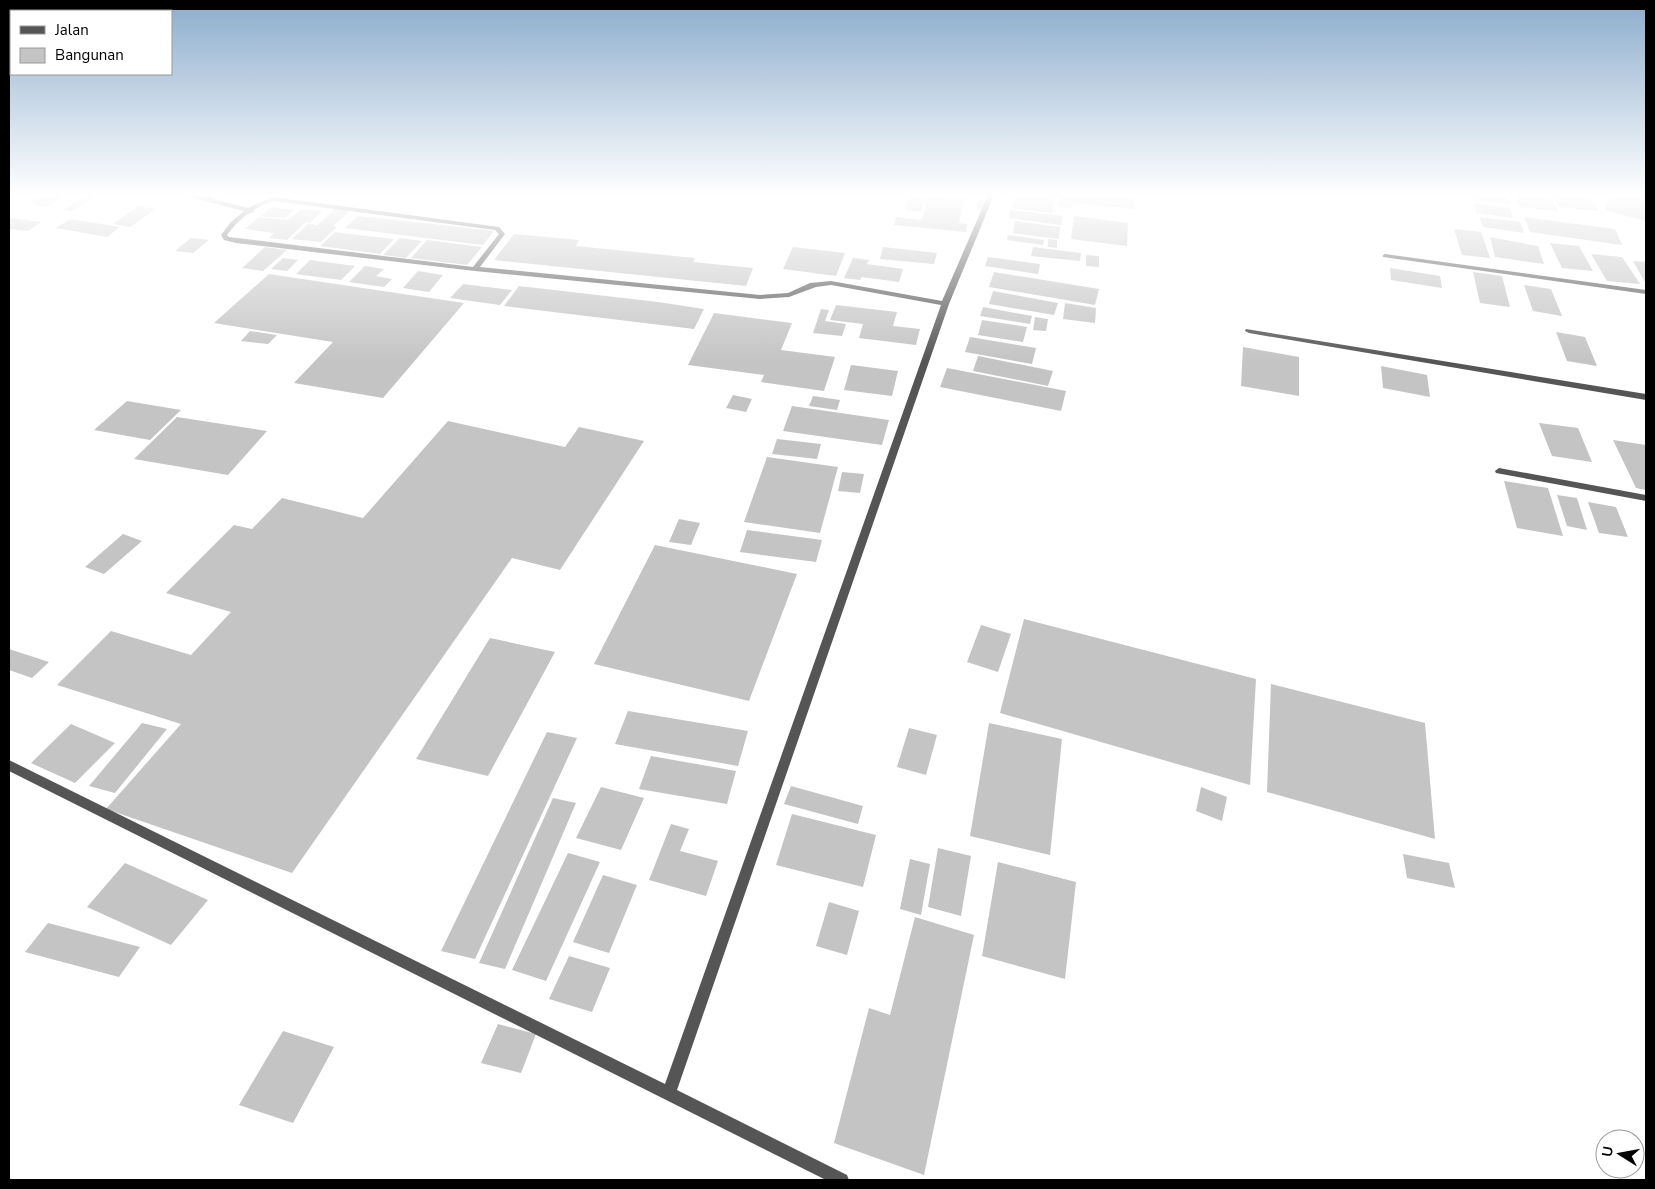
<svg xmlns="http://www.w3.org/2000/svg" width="1655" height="1189" viewBox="0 0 1655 1189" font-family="'Nunito Sans',sans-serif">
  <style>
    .building { fill: #c4c4c4 }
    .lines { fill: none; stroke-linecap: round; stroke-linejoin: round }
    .street { fill: #555; fill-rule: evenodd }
  </style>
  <rect width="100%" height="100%" fill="#fff"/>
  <path class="building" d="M 43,195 L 67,195 L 44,207 L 29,202 Z
    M 87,195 L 98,195 L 72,211 L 63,210 Z
    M 928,195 L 964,199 L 959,223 L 967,224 L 966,232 L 894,225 L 896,217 L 922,220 Z
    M 1016,195 L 1055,196 L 1052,213 L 1012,208 Z
    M 1059,195 L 1103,195 L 1134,198 L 1134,209 L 1073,203 L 1072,208 L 1058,207 Z
    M 1472,195 L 1507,195 L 1511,205 L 1474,200 Z
    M 1514,195 L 1551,198 L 1558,211 L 1520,207 Z
    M 1551,195 L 1589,195 L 1599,211 L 1559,207 Z
    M 1610,195 L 1646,195 L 1646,221 L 1605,210 Z
    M 909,196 L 925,197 L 921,212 L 905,210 Z
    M 978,200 L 984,200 L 983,210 L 977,209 Z
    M 1474,203 L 1510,208 L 1513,218 L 1477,213 Z
    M 139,206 L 156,209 L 130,227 L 113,224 Z
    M 271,207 L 294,210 L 285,218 L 261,216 Z
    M 301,209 L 322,211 L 310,223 L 306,222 L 287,240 L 269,238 L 274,233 L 245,229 L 259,217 L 288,220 Z
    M 334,209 L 350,211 L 333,226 L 337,227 L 321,242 L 292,239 L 308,224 L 318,225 Z
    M 1010,210 L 1063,216 L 1061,225 L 1009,218 Z
    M 358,216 L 443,225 L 494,231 L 483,245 L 345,228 Z
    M 1074,216 L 1128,223 L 1127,246 L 1071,239 Z
    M 1479,217 L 1520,222 L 1524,233 L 1483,227 Z
    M 1524,217 L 1615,229 L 1622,245 L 1530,232 Z
    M 9,218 L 41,222 L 28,231 L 9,229 Z
    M 70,219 L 120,227 L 107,237 L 56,228 Z
    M 1015,221 L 1060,227 L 1059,239 L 1013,233 Z
    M 1454,229 L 1481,232 L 1490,258 L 1462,255 Z
    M 335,232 L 350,234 L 394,239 L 380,254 L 320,246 Z
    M 514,234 L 579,240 L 576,246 L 695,258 L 693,262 L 753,268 L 746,286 L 494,260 Z
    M 1008,235 L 1044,240 L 1043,245 L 1007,240 Z
    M 1490,237 L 1538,246 L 1544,264 L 1495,257 Z
    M 191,238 L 209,240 L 193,253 L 175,251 Z
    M 400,238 L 422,241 L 406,258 L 383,255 Z
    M 1048,239 L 1057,240 L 1057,248 L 1048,247 Z
    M 427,240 L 482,247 L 467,265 L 411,258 Z
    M 1550,243 L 1579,246 L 1593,271 L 1562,268 Z
    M 265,247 L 287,250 L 263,271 L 242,268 Z
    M 793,247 L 845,253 L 836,276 L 783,269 Z
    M 883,247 L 937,253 L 934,264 L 880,259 Z
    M 1033,247 L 1081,253 L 1080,261 L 1031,256 Z
    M 1591,254 L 1622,257 L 1640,284 L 1607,281 Z
    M 1086,255 L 1099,256 L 1099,267 L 1086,266 Z
    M 988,257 L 1040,264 L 1038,274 L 985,266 Z
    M 283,258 L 298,260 L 287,271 L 271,269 Z
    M 853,258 L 869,260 L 867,264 L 903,269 L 899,282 L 862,277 L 860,280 L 844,278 Z
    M 310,260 L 355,266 L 341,280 L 296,274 Z
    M 1633,261 L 1646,262 L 1646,284 Z
    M 365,266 L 384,269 L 376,276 L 392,279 L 384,287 L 349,282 Z
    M 1390,268 L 1440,276 L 1442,288 L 1391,280 Z
    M 418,271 L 443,275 L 429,292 L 403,288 Z
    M 994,272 L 1099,289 L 1095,305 L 989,287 Z
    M 1473,272 L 1502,276 L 1510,307 L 1480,303 Z
    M 269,274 L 383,291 L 464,303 L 383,398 L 294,383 L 333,342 L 214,323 Z
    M 463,284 L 512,290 L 500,305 L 450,298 Z
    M 1524,285 L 1551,289 L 1562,316 L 1533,311 Z
    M 519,286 L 658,302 L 704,309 L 694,329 L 504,306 Z
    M 993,291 L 1058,303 L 1054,315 L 989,304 Z
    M 1065,303 L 1096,308 L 1095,323 L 1063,319 Z
    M 836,305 L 897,312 L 893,326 L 920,329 L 916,345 L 859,338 L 863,324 L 830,320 Z
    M 983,307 L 1032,316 L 1030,324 L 980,316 Z
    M 821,309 L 829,310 L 825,321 L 846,324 L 842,336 L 813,333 Z
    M 714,313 L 792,323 L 781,350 L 835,357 L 824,391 L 761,382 L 764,375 L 688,365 Z
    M 1035,317 L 1048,319 L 1046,331 L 1033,330 Z
    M 982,320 L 1027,327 L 1023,342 L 978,335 Z
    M 250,331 L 277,335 L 268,344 L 241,341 Z
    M 1556,332 L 1585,337 L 1597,366 L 1567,361 Z
    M 970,337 L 1036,348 L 1032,364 L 965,352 Z
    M 1243,347 L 1299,357 L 1299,396 L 1241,386 Z
    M 978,356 L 1053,371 L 1048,386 L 973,371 Z
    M 851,365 L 898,371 L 892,396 L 844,390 Z
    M 1381,366 L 1427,375 L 1430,397 L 1383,388 Z
    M 947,368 L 1066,391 L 1061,411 L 940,387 Z
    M 733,395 L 752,399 L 746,412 L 726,408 Z
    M 813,396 L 840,400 L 837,410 L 809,406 Z
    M 127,401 L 181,410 L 150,440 L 94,430 Z
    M 792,406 L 889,420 L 882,445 L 783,431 Z
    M 177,417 L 267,431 L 228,475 L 134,459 Z
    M 448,421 L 565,447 L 579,427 L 644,441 L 560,570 L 512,558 L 292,873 L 106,809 L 181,724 L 57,685 L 111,631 L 191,655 L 231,612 L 166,593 L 234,525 L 252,529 L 282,498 L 363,518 Z
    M 1539,423 L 1578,428 L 1592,462 L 1552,456 Z
    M 777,439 L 821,444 L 817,459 L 772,454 Z
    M 1613,440 L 1646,445 L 1646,490 L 1636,488 Z
    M 767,457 L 838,467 L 820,533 L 744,522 Z
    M 842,472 L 864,474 L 860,493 L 838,491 Z
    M 1504,481 L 1548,488 L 1563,536 L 1517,528 Z
    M 1557,495 L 1577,498 L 1587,530 L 1567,526 Z
    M 1588,502 L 1616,507 L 1628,537 L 1599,533 Z
    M 679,519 L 700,523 L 691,545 L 669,542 Z
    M 747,530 L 822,540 L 816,562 L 740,552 Z
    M 123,534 L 142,541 L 104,574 L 85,567 Z
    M 655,545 L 797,574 L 749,701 L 594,664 Z
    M 1024,619 L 1256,679 L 1250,785 L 1000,713 Z
    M 981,625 L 1011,634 L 998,672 L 967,662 Z
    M 490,638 L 555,652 L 488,776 L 416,759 Z
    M 9,649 L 49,662 L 32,678 L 9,670 Z
    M 1271,684 L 1425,723 L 1435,839 L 1267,792 Z
    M 628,711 L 748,731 L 738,766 L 615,744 Z
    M 142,723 L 167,729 L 115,793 L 89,786 Z
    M 989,723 L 1062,739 L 1050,855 L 970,836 Z
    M 71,724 L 115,743 L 75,783 L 31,763 Z
    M 909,728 L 937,735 L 926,775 L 897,767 Z
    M 547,732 L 577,738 L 475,959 L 441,951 Z
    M 651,756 L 736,771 L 727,804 L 639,789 Z
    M 791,786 L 863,806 L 858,824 L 784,804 Z
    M 601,787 L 644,798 L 621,850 L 576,838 Z
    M 1201,787 L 1227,797 L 1222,821 L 1196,811 Z
    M 553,798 L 576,803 L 505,969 L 479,963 Z
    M 792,814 L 876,835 L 863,887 L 776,865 Z
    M 671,824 L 689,829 L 680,851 L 718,861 L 706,896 L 649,880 Z
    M 938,848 L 971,856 L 961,916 L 928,907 Z
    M 568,853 L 600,862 L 546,981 L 512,970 Z
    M 1403,854 L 1449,863 L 1455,888 L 1407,878 Z
    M 910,859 L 930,864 L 921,915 L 900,909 Z
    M 998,862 L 1076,882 L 1065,979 L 982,956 Z
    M 125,863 L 208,900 L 171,945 L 87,907 Z
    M 603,875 L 637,885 L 609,953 L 573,942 Z
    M 829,902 L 859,911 L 847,955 L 816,946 Z
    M 915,917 L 974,935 L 924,1175 L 834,1143 L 869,1008 L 890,1015 Z
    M 48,923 L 140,947 L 119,977 L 25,952 Z
    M 569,956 L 610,968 L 592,1012 L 549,999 Z
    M 498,1024 L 536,1034 L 521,1073 L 481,1063 Z
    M 283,1031 L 334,1047 L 293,1123 L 239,1105 Z"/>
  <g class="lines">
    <path class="street" d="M 181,195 L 205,197 L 208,195 L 215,195 L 211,198 L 248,208 L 258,203 L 274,197 L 499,227 L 505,234 L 480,267 L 760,295 L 788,293 L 810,283 L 831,281 L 942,301 L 988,195 L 994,195 L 949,304 L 677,1090 L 847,1175 L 849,1180 L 826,1180 L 9,771 L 9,760 L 665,1084 L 941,305 L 831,285 L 816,287 L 789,297 L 760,299 L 475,271 L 236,243 L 224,240 L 221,235 L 231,222 L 244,211 ZM 274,201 L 495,230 L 499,234 L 473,267 L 229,237 L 227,235 C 234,226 243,215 253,212 L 254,210 L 262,205 Z
      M 1385,254 L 1646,290 L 1646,294 L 1383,257 L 1383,255 Z
      M 1246,329 L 1646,394 L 1646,400 L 1249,333 L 1245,331 Z
      M 1499,468 L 1646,495 L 1646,501 L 1496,473 L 1495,471 Z"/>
  </g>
  <linearGradient id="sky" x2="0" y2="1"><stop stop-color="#8cadcc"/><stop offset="0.54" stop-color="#fff"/><stop offset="1" stop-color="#fff" stop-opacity="0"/></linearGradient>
  <rect width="1655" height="361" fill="url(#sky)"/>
  <rect width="1655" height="1189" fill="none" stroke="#000000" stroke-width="20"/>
  <rect x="10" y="10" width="162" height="65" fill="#ffffff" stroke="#999999"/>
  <rect x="20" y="26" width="25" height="8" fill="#555555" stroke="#999999"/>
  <text x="55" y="35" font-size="15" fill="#000000">Jalan</text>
  <rect x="20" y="48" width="25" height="15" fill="#c4c4c4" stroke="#999999"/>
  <text x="55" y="60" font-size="15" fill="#000000">Bangunan</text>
  <g transform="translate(1620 1154) rotate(281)"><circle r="24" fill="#ffffff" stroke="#999999"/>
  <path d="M0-4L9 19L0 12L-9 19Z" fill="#000000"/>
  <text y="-8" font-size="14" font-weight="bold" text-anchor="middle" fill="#000000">U</text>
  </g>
</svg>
